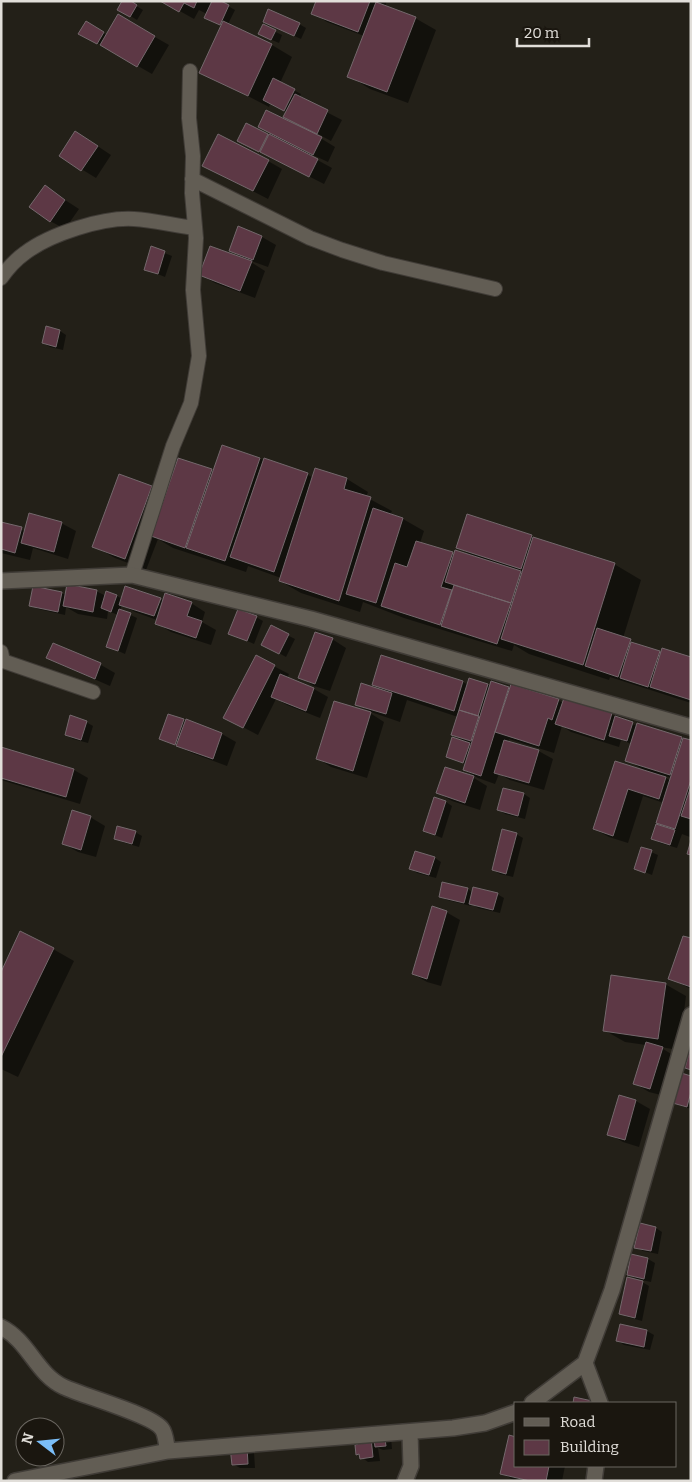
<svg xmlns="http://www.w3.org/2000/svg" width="692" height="1482" viewBox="0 0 692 1482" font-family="Bitter,serif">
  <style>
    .shadow { fill: #0007; fill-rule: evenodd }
    .building { fill: #5d3845; stroke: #74686c }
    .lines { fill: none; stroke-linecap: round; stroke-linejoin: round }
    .lane-casing { stroke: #403c37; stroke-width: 16 }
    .street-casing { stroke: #403c37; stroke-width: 18 }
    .lane { stroke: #625d54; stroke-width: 14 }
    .street { stroke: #625d54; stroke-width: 15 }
  </style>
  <rect width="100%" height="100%" fill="#232018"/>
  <path class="shadow" d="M 128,1 L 143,10 L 137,20 L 119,9 Z
    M 162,1 L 212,1 L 228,6 L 235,10 L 228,24 L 272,45 L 292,57 L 280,83 L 301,94 L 299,98 L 342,120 L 331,141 L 318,134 L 317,136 L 335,147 L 328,162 L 313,155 L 312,157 L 332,168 L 324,184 L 245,144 L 247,125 L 269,136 L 270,133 L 303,129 L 304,128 L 285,117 L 287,112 L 270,104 L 269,107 L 201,72 L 223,25 L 213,21 L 207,14 L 199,10 L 194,19 Z
    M 317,1 L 387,1 L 385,6 L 415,18 L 436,30 L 408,103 L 370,89 L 349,76 L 364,36 L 327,22 L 313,13 Z
    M 118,16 L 169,45 L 152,74 L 80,33 L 86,23 L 107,35 Z
    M 299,24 L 306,28 L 301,39 L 271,25 Z
    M 263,26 L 282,35 L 279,43 L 267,38 Z
    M 90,141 L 111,155 L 96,178 L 60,156 Z
    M 268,161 L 282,169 L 268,199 L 204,166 Z
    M 45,187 L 79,209 L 65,229 L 50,221 Z
    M 239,228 L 262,237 L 276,245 L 268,267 L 251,261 L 251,262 L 265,271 L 255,298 L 215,283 L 201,275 L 245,259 L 230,250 Z
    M 152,248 L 172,256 L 165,277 L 145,269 Z
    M 60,331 L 66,335 L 63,350 L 50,347 L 43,343 Z
    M 260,459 L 307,474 L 313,478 L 316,469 L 347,479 L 368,492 L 366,497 L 392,511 L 390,515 L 403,519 L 424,531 L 420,543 L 455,555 L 469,554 L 457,547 L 531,536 L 539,540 L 614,564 L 641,580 L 623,638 L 662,654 L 691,658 L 691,703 L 610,677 L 609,680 L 529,654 L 514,645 L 512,651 L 462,636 L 404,618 L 363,602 L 360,612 L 301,593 L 280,581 L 281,578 L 248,566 L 246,572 L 173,548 L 158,539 L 146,570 L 115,558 L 94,546 L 120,475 L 152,487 L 166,496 L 211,470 L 214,472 Z
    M 1,523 L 25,531 L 61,523 L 76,531 L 68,559 L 33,548 L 30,560 L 1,553 Z
    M 96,591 L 106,596 L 117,596 L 122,599 L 160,599 L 164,601 L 191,603 L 205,612 L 202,622 L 216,630 L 211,645 L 171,632 L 156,623 L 157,620 L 135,612 L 122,605 L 120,610 L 137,618 L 125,654 L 107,646 L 118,615 L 108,611 L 107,619 L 78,614 L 66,607 L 65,615 L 38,609 L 31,605 L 61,593 L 66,595 Z
    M 256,617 L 263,621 L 254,644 L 230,633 Z
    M 271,627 L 295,639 L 286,657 L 270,648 Z
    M 332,639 L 346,648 L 330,691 L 314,686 L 300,677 Z
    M 53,644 L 101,665 L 115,673 L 110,686 L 62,665 L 48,657 Z
    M 256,657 L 289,674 L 287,678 L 314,689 L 328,697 L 320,718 L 287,705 L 276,699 L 258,735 L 239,725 Z
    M 470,679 L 491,686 L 492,683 L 558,700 L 563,703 L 565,700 L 612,715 L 637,726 L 638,724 L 691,742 L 690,837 L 682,834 L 677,848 L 660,843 L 653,839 L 665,827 L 658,823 L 664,803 L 643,796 L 628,843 L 609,837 L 594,829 L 616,762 L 644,770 L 627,760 L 632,744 L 621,740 L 619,747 L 571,732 L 562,726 L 554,753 L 509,739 L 508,742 L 535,749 L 553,759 L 544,790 L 510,780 L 499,774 L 495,784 L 478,778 L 464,770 L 466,764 L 448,756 L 462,740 L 453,735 L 458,717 L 407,700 L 400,722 L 371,712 L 356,704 L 384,690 L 373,684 L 463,682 L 468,685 ZM 663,775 L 672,778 L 671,781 L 662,776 Z
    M 370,713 L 384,722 L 367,778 L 331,767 L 317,758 Z
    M 183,720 L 222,734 L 236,742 L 227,766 L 192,753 L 161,739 Z
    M 86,722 L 93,726 L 88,743 L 73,739 L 66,735 Z
    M 1,749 L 74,770 L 88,778 L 80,804 L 1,780 Z
    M 445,769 L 474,778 L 487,786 L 480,810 L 452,801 L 438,793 Z
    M 524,794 L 530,798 L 525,819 L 505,814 L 499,810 Z
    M 446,802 L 452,806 L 442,838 L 425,831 Z
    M 90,817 L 105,826 L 96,857 L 78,852 L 64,844 Z
    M 135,832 L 142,836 L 139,847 L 122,842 L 115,838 Z
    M 516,834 L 523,838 L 513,877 L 500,874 L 493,870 Z
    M 651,852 L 658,855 L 652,875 L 635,868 Z
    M 435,858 L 441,862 L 436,878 L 417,873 L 411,869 Z
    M 468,889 L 473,893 L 497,894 L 504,898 L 500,913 L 478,908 L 472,904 L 471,906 L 447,900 L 440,896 Z
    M 446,912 L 460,920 L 441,986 L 427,982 L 413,974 Z
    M 691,940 L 691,989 L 669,978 Z
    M 53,949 L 74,961 L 18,1077 L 1,1069 L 1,975 Z
    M 665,984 L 686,996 L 679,1050 L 660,1047 L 676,1057 L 665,1096 L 649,1092 L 634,1083 L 646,1045 L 625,1042 L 604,1030 Z
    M 691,1077 L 691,1109 L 670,1102 Z
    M 620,1096 L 636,1101 L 650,1109 L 639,1147 L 623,1142 L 609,1134 Z
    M 656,1228 L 662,1232 L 658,1254 L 643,1251 L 636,1247 Z
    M 632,1255 L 648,1259 L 655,1263 L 651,1282 L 637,1279 L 649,1286 L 642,1321 L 627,1317 L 620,1313 L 640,1281 L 628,1274 Z
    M 621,1325 L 647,1331 L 654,1335 L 650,1350 L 624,1345 L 618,1341 Z
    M 391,1437 L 392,1449 L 383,1450 L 378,1448 L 380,1461 L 368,1462 L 357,1454 L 371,1440 Z
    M 247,1448 L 254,1452 L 255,1468 L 240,1468 L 233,1464 Z
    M 516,1466 L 565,1466 L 562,1481 L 515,1481 L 502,1473 Z"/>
  <path class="building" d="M 122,1 L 131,1 L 137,5 L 130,17 L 117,10 Z
    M 160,1 L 197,1 L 194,8 L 184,3 L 179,12 Z
    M 212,1 L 221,1 L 229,5 L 220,25 L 204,18 Z
    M 316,1 L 370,1 L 358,32 L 311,14 Z
    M 376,2 L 416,17 L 387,92 L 347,77 Z
    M 268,9 L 300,23 L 294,36 L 263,22 Z
    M 118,14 L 155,36 L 137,67 L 100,45 Z
    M 86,21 L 104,32 L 97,44 L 78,34 Z
    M 223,21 L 272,44 L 248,96 L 199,73 Z
    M 263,24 L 276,30 L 271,40 L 258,34 Z
    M 273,78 L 295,89 L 284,111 L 263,100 Z
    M 295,94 L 328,110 L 317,134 L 283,117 Z
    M 266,110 L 322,137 L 313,155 L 258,127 Z
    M 246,123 L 268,134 L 259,152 L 237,141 Z
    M 75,131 L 98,146 L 81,171 L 59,156 Z
    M 218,134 L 269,160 L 253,191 L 202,166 Z
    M 269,134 L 318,159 L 309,177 L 260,152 Z
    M 45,185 L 65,200 L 50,222 L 29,207 Z
    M 238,226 L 262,236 L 253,260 L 229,251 Z
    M 151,246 L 165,251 L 158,274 L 144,270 Z
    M 210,246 L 252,261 L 240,291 L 199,275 Z
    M 46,326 L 60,330 L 56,347 L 42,343 Z
    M 222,445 L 260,458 L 225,561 L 186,548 Z
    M 178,458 L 212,469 L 185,548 L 151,536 Z
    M 264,458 L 308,473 L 274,572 L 230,557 Z
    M 315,468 L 347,478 L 344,489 L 371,497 L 339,601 L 279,581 Z
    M 119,474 L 152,486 L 125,559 L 92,547 Z
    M 373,508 L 403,518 L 376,603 L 346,594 Z
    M 29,513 L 62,522 L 54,552 L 21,543 Z
    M 467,514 L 532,535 L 521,569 L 456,548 Z
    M 1,522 L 22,527 L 15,553 L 1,549 Z
    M 533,537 L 615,563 L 583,665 L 501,639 Z
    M 416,541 L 453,552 L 441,587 L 452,590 L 440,625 L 381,606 L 395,563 L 407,567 Z
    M 455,550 L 521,571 L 511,603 L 445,582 Z
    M 67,584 L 97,590 L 93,612 L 63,606 Z
    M 454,585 L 511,603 L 497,644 L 441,626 Z
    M 33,586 L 62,592 L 58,612 L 29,606 Z
    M 125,586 L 161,598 L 154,616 L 119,605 Z
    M 106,591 L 117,595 L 111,612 L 101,608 Z
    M 165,593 L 192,602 L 187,616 L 202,621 L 196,638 L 155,624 Z
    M 119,609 L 131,613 L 118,651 L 106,647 Z
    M 238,609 L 257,616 L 247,641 L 228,634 Z
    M 271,625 L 289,634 L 279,654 L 261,645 Z
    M 597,628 L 631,639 L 618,677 L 585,666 Z
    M 315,632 L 333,638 L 315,684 L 298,678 Z
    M 631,642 L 660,651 L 648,687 L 620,678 Z
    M 53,643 L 101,663 L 95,679 L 46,658 Z
    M 662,648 L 691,657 L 691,700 L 650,687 Z
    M 256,655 L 275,665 L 243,728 L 223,718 Z
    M 381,655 L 463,681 L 454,711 L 372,685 Z
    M 280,674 L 314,688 L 306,711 L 271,697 Z
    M 469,678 L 488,684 L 478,716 L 459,710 Z
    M 491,681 L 509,687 L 481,776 L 463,770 Z
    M 361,683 L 392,693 L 386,714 L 355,705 Z
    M 511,684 L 559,699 L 552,720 L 548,718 L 539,746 L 495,732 Z
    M 564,698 L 612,713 L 604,740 L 555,724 Z
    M 334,701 L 371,712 L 353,771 L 316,759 Z
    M 459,710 L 479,716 L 471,741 L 451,735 Z
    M 168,714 L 184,719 L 175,745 L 159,739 Z
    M 70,715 L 87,721 L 81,740 L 65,735 Z
    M 615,716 L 633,722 L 627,741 L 609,736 Z
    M 186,719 L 222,733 L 213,759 L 176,746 Z
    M 637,723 L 682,737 L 670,775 L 625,761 Z
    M 452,737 L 470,743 L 463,763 L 446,757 Z
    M 683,738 L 691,740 L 691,780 L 675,829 L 656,823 Z
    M 504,740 L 539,750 L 529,783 L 494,773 Z
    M 1,747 L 74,769 L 66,797 L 1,778 Z
    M 615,761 L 666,777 L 659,799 L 628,789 L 613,836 L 593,829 Z
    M 445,767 L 474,776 L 465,803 L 436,793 Z
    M 691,786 L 691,819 L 681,816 Z
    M 503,788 L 524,793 L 518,816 L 497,810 Z
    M 434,797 L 446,801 L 435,835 L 423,831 Z
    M 72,810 L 91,816 L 81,850 L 62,844 Z
    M 656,824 L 675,830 L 670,845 L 651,839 Z
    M 117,826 L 136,831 L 132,844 L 114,839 Z
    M 502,829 L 517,833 L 506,874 L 492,870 Z
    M 691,840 L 691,855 L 687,854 Z
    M 641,847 L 652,850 L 645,873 L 634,869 Z
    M 415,851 L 435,857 L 429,875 L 409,869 Z
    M 442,882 L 468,888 L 464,903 L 439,897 Z
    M 473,887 L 498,893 L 493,910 L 469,904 Z
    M 432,906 L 447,911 L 427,979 L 412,974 Z
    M 20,931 L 54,948 L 1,1057 L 1,972 Z
    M 683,936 L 691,938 L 691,987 L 668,979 Z
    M 611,975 L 666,983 L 658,1039 L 603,1031 Z
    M 646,1042 L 663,1047 L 650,1089 L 633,1084 Z
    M 691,1045 L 691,1070 L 685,1068 Z
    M 678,1072 L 691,1076 L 691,1092 L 687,1107 L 669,1102 Z
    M 619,1095 L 636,1100 L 625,1140 L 607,1135 Z
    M 640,1223 L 656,1227 L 651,1251 L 634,1248 Z
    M 631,1254 L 648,1258 L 644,1279 L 627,1275 Z
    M 627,1277 L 643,1281 L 635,1318 L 619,1314 Z
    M 620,1324 L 647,1330 L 644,1347 L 616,1341 Z
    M 574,1397 L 597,1402 L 597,1403 L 573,1403 Z
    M 384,1432 L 386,1446 L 375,1447 L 373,1433 Z
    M 509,1435 L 516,1437 L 516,1466 L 549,1466 L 546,1481 L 530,1481 L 500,1474 Z
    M 371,1438 L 373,1457 L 360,1459 L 359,1454 L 356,1455 L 355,1445 L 358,1444 L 357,1440 Z
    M 230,1447 L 247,1447 L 248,1464 L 232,1465 Z"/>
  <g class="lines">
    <defs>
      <path id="lane" d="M 192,179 L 310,238 L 342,250 L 383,263 L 495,289
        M 1,278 C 8,268 15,260 25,253 C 50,234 103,217 134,219 C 155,220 174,226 195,228
        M 132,575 L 173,446 L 191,403 L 199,356 L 193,290 L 196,238 L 192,193 L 193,156 L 189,118 L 190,71
        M 1,652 L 3,661 L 93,692"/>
      <path id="street" d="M 1,581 L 132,575 L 311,619 L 691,727
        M 1,1327 C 29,1341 36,1374 64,1387 C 83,1396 153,1415 162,1429 C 166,1434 166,1445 168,1451
        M 532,1403 L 585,1363
        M 600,1403 L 585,1363 L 612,1290 L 691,1015
        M 15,1481 L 168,1451 L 453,1428 L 485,1423 L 516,1412
        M 405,1481 L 411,1466 L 410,1432
        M 594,1481 L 596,1466"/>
    </defs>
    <use href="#lane" class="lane-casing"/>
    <use href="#street" class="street-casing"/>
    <use href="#lane" class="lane"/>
    <use href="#street" class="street"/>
  </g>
  <rect width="692" height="1482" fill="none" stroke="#e1ded9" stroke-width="5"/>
  <rect x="514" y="1402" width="162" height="65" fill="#1a160f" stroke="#6a6660"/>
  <rect x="524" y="1418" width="25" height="8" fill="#625d54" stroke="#6a6660"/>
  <text x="560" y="1427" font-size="15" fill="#e1ded9">Road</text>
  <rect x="524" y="1440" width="25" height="15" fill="#5d3845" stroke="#6a6660"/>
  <text x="560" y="1452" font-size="15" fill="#e1ded9">Building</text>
  <g transform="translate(40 1442) rotate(286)"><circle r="24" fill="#1a160f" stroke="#6a6660"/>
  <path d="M0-4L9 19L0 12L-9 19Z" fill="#7bbef8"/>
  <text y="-8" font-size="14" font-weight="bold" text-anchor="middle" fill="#e1ded9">N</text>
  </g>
  <path d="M517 38v8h72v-8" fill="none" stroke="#e1ded9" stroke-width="2.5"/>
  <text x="524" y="38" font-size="15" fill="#e1ded9" stroke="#1a160f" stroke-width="4" paint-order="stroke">20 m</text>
</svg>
